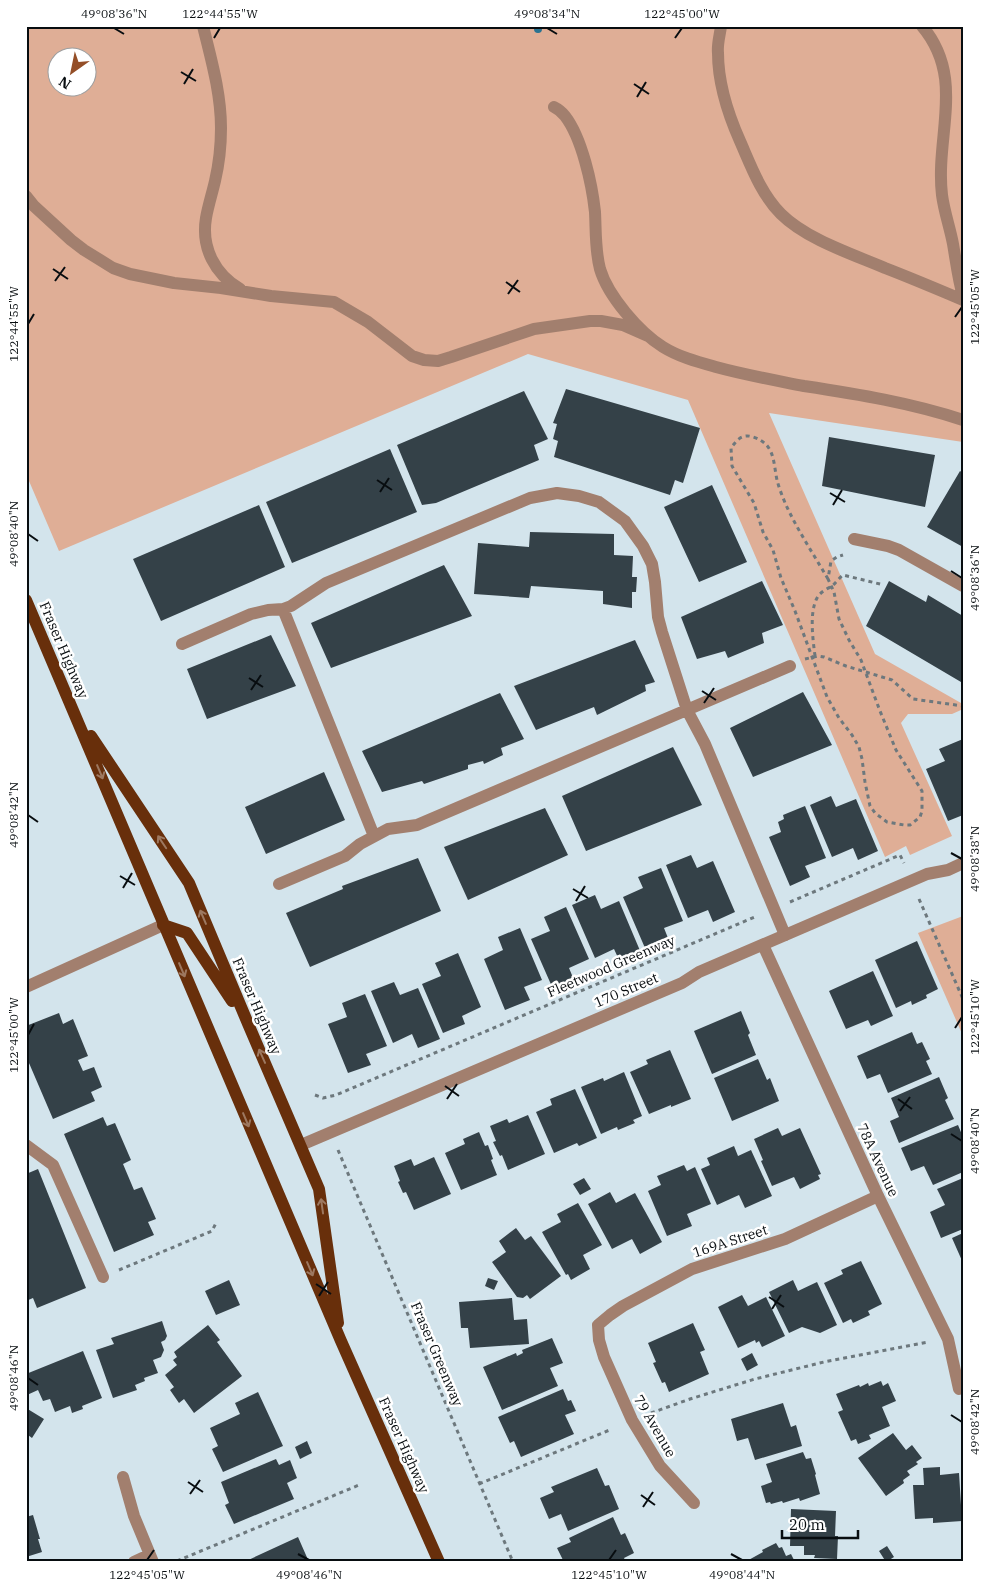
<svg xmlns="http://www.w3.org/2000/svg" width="989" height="1588" viewBox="0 0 989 1588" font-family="'IBM Plex Serif',serif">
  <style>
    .green { fill: #dfae96; fill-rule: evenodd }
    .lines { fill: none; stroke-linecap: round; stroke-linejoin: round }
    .stream { stroke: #2a7391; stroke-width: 8 }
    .building { fill: #344148 }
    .path { stroke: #6d787d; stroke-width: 3; stroke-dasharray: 4 4; stroke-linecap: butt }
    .lane { stroke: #a27f6e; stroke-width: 12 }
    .street { stroke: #a27f6e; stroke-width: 12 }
    .primary { stroke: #682f0b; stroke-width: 12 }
    .oneway { stroke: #9d7860 }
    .ticks { fill: none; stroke: #080d10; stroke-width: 2 }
    .labels { text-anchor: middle; stroke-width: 5; stroke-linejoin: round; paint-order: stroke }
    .street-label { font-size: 14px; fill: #080d10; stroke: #fff }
    .neatline { fill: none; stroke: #080d10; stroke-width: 2 }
    .ticks-label { font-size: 12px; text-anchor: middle; fill: #080d10 }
  </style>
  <rect width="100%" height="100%" fill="#d3e4ec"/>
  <path class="green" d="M 26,26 L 963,26 L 963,442 L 769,413 L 875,654 L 961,703 L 961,710 L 952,714 L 908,714 L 901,723 L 952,836 L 910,855 L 906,846 L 885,857 L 688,400 L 528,354 L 59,551 L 26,474 ZM 58,58 L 88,58 L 88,88 L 58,88 Z
    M 963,916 L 963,1036 L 918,933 Z"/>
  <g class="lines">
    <path class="stream" d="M 538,26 L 538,29"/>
  </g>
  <path class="building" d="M 566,389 L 700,428 L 683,483 L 675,480 L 670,495 L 554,457 L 558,441 L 553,439 L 557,424 L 553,423 Z
    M 524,391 L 548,439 L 534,445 L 539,460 L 436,503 L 422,505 L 397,445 Z
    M 829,437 L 935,455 L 925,507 L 822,486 Z
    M 390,449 L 417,512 L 292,563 L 266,502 Z
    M 960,471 L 963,473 L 963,547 L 927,527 Z
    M 712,485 L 747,562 L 699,582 L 664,507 Z
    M 259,505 L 285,567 L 161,621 L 133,559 Z
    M 530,532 L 614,534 L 614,555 L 633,556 L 632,577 L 637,577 L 636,592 L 632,592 L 632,608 L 603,604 L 603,591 L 531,586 L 529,598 L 474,594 L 478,543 L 529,547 Z
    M 444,565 L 472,616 L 331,668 L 311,623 Z
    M 762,581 L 783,625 L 762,633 L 764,643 L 728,658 L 725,651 L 697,659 L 681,617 Z
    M 889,581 L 926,602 L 928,595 L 963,616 L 961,621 L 963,622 L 963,679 L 961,682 L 866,626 Z
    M 271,635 L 296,686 L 207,719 L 187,669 Z
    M 635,640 L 655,682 L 645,685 L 646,691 L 597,715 L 594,707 L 536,730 L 514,686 Z
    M 803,692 L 832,745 L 753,777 L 730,728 Z
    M 500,693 L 524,739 L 501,748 L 503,755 L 484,764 L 483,761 L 468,765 L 468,769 L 424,784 L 422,781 L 382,792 L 362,751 Z
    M 963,739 L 963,815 L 948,821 L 926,769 L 945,761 L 939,749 Z
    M 673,747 L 702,805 L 586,851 L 562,796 Z
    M 324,772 L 345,820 L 266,854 L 245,807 Z
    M 831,796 L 836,807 L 856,799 L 878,851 L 858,860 L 853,848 L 832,857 L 810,805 Z
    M 805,806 L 826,858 L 805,866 L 810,877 L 790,886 L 769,837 L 781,832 L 778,822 L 784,819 L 783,815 Z
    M 545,808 L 568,855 L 468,900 L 444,847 Z
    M 691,855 L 697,868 L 713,861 L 735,912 L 713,922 L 708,910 L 688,918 L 666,865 Z
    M 418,858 L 441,911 L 310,967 L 286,913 L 343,889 L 342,886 Z
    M 661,868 L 683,921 L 664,928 L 668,938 L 645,948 L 623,897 L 643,888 L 638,877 Z
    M 595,895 L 601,909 L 619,901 L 641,953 L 620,962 L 614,949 L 595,958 L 572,905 Z
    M 566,907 L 589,959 L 569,968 L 574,980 L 553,989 L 531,939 L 550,931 L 544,917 Z
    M 520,928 L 542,980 L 524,987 L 530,1000 L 505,1010 L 484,959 L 503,950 L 498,937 Z
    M 917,941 L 938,989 L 926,995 L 927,998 L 912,1005 L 911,1001 L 896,1008 L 875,960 Z
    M 458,953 L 481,1007 L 462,1016 L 465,1024 L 443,1033 L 422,984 L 441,976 L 435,963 Z
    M 873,971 L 893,1016 L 871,1026 L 868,1020 L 846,1029 L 829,991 Z
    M 394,982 L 400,995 L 418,988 L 440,1039 L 418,1048 L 412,1034 L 393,1043 L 371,991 Z
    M 365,994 L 387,1046 L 366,1054 L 371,1065 L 348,1073 L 328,1024 L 347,1017 L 342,1003 Z
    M 741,1011 L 750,1033 L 748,1035 L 756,1055 L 712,1074 L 694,1031 Z
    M 59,1013 L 63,1024 L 73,1019 L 88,1056 L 78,1060 L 83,1071 L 94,1067 L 102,1087 L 91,1092 L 95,1101 L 53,1119 L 26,1056 L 26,1026 Z
    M 912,1032 L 917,1044 L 922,1042 L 930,1059 L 926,1061 L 932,1074 L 888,1093 L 880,1074 L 867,1079 L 857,1056 Z
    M 670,1050 L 691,1099 L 671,1107 L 671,1105 L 649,1114 L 630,1072 L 648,1064 L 646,1060 Z
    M 758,1059 L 767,1080 L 770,1078 L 779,1101 L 732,1121 L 714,1078 Z
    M 624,1072 L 642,1116 L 633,1120 L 635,1123 L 618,1130 L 617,1127 L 601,1134 L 581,1087 L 603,1078 L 604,1081 Z
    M 939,1077 L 948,1098 L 945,1100 L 954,1119 L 899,1143 L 890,1121 L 899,1117 L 891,1098 Z
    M 575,1089 L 597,1138 L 579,1146 L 577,1143 L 554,1153 L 536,1112 L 552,1105 L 550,1099 Z
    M 528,1115 L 545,1154 L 508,1170 L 502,1155 L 500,1156 L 493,1142 L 496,1141 L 490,1126 L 507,1119 L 509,1123 Z
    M 103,1117 L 107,1126 L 115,1123 L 131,1160 L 123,1164 L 134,1190 L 142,1187 L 156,1219 L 148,1222 L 154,1235 L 114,1252 L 64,1134 Z
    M 958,1125 L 963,1137 L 963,1172 L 933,1185 L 924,1166 L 911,1171 L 901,1148 Z
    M 778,1128 L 782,1136 L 800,1128 L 821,1174 L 818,1175 L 820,1179 L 800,1189 L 794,1177 L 772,1186 L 761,1161 L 763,1160 L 754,1139 Z
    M 479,1132 L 485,1146 L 488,1145 L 493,1159 L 491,1160 L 497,1175 L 461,1190 L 445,1153 L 465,1144 L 463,1139 Z
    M 734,1146 L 738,1156 L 751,1150 L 772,1196 L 745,1208 L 739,1195 L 717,1205 L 701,1169 L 710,1165 L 707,1158 Z
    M 434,1157 L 451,1194 L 414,1210 L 406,1192 L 403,1193 L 398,1182 L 400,1181 L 394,1166 L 411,1159 L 414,1166 Z
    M 684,1165 L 687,1171 L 695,1167 L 711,1204 L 687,1214 L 692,1226 L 667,1236 L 648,1191 L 661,1185 L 657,1176 Z
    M 38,1169 L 86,1288 L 37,1308 L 33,1298 L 26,1301 L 26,1174 Z
    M 584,1178 L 591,1189 L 580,1195 L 573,1184 Z
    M 963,1178 L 963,1229 L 941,1238 L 930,1212 L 945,1205 L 937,1189 Z
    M 610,1192 L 616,1203 L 635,1193 L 662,1242 L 640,1254 L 632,1239 L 612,1249 L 588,1204 Z
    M 578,1203 L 602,1245 L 583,1255 L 590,1269 L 571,1280 L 568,1274 L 566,1275 L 542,1232 L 561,1222 L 557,1214 Z
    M 516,1228 L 525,1240 L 531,1236 L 561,1276 L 530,1299 L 527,1295 L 523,1298 L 517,1297 L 492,1262 L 506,1252 L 499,1241 Z
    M 963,1233 L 963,1263 L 952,1238 Z
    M 861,1261 L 882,1304 L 868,1311 L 870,1315 L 853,1323 L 851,1319 L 843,1323 L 824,1283 L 843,1274 L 841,1270 Z
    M 488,1278 L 498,1281 L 494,1290 L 485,1286 Z
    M 229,1280 L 240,1305 L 216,1315 L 205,1291 Z
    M 793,1280 L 798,1291 L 817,1282 L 837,1325 L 820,1333 L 802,1327 L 789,1333 L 769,1292 Z
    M 742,1295 L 748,1306 L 766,1297 L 785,1336 L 762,1347 L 759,1341 L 756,1343 L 755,1340 L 738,1348 L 718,1307 Z
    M 512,1298 L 514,1320 L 527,1319 L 529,1344 L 470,1348 L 468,1328 L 461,1328 L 459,1302 Z
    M 162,1321 L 167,1336 L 165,1340 L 161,1342 L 164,1350 L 161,1357 L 153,1360 L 158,1373 L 144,1378 L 145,1381 L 135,1385 L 137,1390 L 113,1398 L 96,1350 L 114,1344 L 111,1338 Z
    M 693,1323 L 705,1350 L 700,1352 L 709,1374 L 669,1392 L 665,1382 L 662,1383 L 653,1363 L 656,1362 L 648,1343 Z
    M 208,1325 L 220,1340 L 217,1342 L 242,1376 L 194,1413 L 184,1399 L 179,1403 L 170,1390 L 174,1387 L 165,1375 L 177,1365 L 173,1360 L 177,1357 L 174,1352 Z
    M 552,1338 L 563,1363 L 550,1368 L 558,1386 L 502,1410 L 483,1367 L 516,1353 L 517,1356 L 523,1353 L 522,1350 Z
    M 83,1351 L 102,1398 L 82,1406 L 83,1409 L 72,1413 L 70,1406 L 55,1412 L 50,1399 L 43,1401 L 38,1390 L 27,1395 L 26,1374 Z
    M 752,1353 L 758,1365 L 747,1371 L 741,1359 Z
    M 881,1381 L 883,1386 L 888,1383 L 896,1401 L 882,1407 L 890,1426 L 869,1435 L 871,1439 L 858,1444 L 856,1439 L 851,1441 L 838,1412 L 843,1410 L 836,1394 L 859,1385 L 860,1387 L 868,1383 L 869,1386 Z
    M 563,1389 L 568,1401 L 571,1400 L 576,1411 L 565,1415 L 574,1434 L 521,1457 L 514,1441 L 510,1443 L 498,1417 Z
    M 258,1392 L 283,1446 L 223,1472 L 212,1449 L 218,1446 L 210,1428 L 240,1414 L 235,1403 Z
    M 783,1403 L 791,1427 L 796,1425 L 802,1446 L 755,1460 L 748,1438 L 737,1441 L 731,1419 Z
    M 26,1408 L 44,1419 L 32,1438 L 28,1435 L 26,1438 Z
    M 893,1433 L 906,1450 L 912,1445 L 922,1458 L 916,1462 L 918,1464 L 907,1471 L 910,1475 L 903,1480 L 904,1483 L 886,1496 L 858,1458 Z
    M 307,1441 L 312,1453 L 300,1459 L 295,1447 Z
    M 803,1452 L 806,1459 L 811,1458 L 816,1474 L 815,1475 L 820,1494 L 800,1501 L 799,1498 L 783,1503 L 782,1501 L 771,1504 L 770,1502 L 766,1503 L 761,1486 L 772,1482 L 766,1464 Z
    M 276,1459 L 279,1465 L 290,1460 L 297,1478 L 287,1483 L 294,1499 L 234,1524 L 225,1505 L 229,1503 L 221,1482 Z
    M 940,1467 L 940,1475 L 959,1473 L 962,1521 L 933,1523 L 933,1518 L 915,1519 L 913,1485 L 924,1485 L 923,1468 Z
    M 597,1468 L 605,1486 L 609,1485 L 619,1509 L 568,1531 L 561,1514 L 549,1519 L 540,1498 L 554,1492 L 551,1487 Z
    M 791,1509 L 836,1511 L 835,1536 L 838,1536 L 837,1559 L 814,1558 L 815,1555 L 804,1555 L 804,1546 L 790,1546 Z
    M 33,1515 L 40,1539 L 38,1539 L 42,1552 L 26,1557 L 26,1517 Z
    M 613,1517 L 621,1535 L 625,1533 L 634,1553 L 624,1558 L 626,1562 L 564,1562 L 557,1548 L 571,1542 L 569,1538 Z
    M 298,1537 L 309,1562 L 244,1562 Z
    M 776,1543 L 779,1548 L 782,1547 L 786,1556 L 791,1554 L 795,1562 L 745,1562 L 763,1552 L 762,1550 Z
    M 887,1546 L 894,1557 L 886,1562 L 879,1551 Z"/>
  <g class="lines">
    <path class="path" d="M 828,579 C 814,555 798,531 786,505 C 783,498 779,488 777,480 C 773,461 775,444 753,437 C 742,433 736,441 731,448 L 732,466 L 754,503 L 763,532 L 773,550 L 781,578 L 795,611 L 827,697 L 839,718 L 852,735 L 859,747 L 862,759 L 865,782 L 870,806 L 875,813 L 887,822 L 904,825 L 910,825 L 920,817 L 922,811 L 922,791 L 896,750 L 880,711 L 861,660 L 849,640 L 839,619 L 834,592 L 828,579 L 831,561 L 837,557 L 843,555
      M 815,656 C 813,640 809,613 817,598 C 820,592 827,589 832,586 C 836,583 839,578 843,575 L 884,585
      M 805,659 L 818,656 L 824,657 L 846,666 L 892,680 L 913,699 L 963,706
      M 919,899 L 963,999
      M 790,902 L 900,855 L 904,863
      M 315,1095 L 323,1098 L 336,1095 L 757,916
      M 338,1150 L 513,1562
      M 119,1270 L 212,1231 L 217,1221
      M 651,1413 L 690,1399 L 755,1379 L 824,1362 L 928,1342
      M 479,1484 L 612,1429
      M 177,1561 L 359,1485"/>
    <path class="lane" d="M 203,26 C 211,59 221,93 221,128 C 221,146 219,164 215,181 C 212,194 208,206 206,218 C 201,248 215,274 240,289
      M 721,26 C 720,35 717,44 718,53 C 718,82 728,114 740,141 C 751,166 761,194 781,214 C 806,239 852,254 885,268 C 911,278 937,289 963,300
      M 922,26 C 966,78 935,135 942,195 C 944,211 950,228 953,244 C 956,261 958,279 963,296
      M 554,107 C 558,109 562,112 565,116 C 582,138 592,184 595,212 C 596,231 595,250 600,269 C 608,296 639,332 663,347 C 679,357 698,362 716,367 C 745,375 774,380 804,386 C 857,394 912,403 963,420
      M 26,196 L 34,206 L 71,240 L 84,250 L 113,268 L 130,274 L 174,283 L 221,288 L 271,296 L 334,302 L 368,322 L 412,356 L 424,360 L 438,361 L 451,357 L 534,329 L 590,321 L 601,321 L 623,325 L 648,336
      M 854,539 L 888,546 L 899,550 L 963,586
      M 283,609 L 374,836
      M 182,644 L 251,614 L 268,610 L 283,609 L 291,606 L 326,583 L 530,498 L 557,493 L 579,496 L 599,502 L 625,521 L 643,546 L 652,564 L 655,582 L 658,617 L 662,632 L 687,710 L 705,744 L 785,935
      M 279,884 L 345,856 L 360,844 L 388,829 L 417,825 L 790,666
      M 26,987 L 163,925
      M 26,1145 L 53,1165 L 103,1277"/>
    <path class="street" d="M 763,945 L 878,1196 L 948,1339 L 959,1389
      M 301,1145 L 682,983 L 699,972 L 927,874 L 948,870 L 963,863
      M 123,1477 L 134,1516 L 153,1562
      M 694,1503 L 660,1466 L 632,1420 L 604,1357 L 599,1340 L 598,1325 L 610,1315 L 623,1306 L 692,1269 L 785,1239 L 878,1196
      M 134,1562 L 149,1555"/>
    <path class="primary" d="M 26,600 L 341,1341 L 439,1562
      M 91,736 L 189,883 L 249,1026 L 319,1189 L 338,1323
      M 163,925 L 187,933 L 232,1001"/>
  </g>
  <defs><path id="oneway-shaft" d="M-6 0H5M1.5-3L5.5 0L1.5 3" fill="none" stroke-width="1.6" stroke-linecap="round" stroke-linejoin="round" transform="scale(1.25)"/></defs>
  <g class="oneway">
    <use href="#oneway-shaft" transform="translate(100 772) rotate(67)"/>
    <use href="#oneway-shaft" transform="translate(162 842) rotate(-124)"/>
    <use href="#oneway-shaft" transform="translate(203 917) rotate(-113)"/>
    <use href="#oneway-shaft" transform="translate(182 970) rotate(67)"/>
    <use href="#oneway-shaft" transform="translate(262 1056) rotate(-114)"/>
    <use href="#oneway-shaft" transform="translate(246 1120) rotate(67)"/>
    <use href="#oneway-shaft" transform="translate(322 1206) rotate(-98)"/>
    <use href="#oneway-shaft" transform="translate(310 1269) rotate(67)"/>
  </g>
  <path class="ticks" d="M 114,28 L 124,34M 547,28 L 557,34M 214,38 L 220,28M 675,38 L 682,28M 181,72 L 196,81M 184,84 L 193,69M 634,84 L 649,94M 637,97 L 646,82M 53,269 L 68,279M 55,281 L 65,267M 506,282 L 520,292M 508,294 L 518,280M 955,317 L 962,307M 28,324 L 34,314M 377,480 L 392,490M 380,492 L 389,478M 830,493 L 845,502M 833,505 L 842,490M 28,534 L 38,541M 951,571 L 962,578M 249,678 L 263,687M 251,690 L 261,675M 702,691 L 716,700M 704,703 L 714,688M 28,815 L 38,822M 951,853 L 962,859M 120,876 L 135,885M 123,888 L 132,873M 573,889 L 588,898M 576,901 L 585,886M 955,1028 L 962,1017M 28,1035 L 34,1024M 445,1086 L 459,1096M 447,1099 L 457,1084M 898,1099 L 912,1109M 900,1111 L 910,1097M 951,1134 L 962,1141M 316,1284 L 331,1294M 319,1296 L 328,1282M 769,1297 L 784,1307M 772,1309 L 781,1295M 28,1378 L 38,1385M 951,1415 L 962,1422M 188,1482 L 203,1492M 190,1494 L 200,1480M 641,1495 L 655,1505M 643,1507 L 653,1492M 298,1554 L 309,1560M 731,1554 L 742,1560M 147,1560 L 154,1550M 609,1560 L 616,1550"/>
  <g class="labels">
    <g class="street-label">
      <text transform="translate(64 650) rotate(67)" y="5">Fraser Highway</text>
      <text transform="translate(611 966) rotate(-23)" y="5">Fleetwood Greenway</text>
      <text transform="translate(626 990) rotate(-23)" y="5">170 Street</text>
      <text transform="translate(257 1006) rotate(67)" y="5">Fraser Highway</text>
      <text transform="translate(878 1160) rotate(65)" y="5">78A Avenue</text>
      <text transform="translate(730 1241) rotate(-18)" y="5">169A Street</text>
      <text transform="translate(437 1354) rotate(67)" y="5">Fraser Greenway</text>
      <text transform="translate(655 1426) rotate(60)" y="5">79 Avenue</text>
      <text transform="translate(404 1445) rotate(66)" y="5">Fraser Highway</text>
    </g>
  </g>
  <rect width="989" height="1588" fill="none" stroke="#ffffff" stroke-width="55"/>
  <g transform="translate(72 72) rotate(213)"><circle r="24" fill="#ffffff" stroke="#9c9e9f"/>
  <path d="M0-4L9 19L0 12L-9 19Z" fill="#944e27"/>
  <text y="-8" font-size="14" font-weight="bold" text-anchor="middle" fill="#080d10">N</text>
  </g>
  <path d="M782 1530v8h76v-8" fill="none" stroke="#080d10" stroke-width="2.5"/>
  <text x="789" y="1530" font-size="15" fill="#080d10" stroke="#ffffff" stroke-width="4" paint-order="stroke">20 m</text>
  <rect x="28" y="28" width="934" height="1532" class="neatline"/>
  <g class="ticks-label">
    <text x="114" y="18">49°08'36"N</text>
    <text x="220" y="18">122°44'55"W</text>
    <text x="547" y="18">49°08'34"N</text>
    <text x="682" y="18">122°45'00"W</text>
    <text transform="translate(975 307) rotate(-90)" y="4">122°45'05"W</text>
    <text transform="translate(14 324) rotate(-90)" y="4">122°44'55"W</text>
    <text transform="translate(14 534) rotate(-90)" y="4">49°08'40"N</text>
    <text transform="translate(975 578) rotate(-90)" y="4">49°08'36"N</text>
    <text transform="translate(14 815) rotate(-90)" y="4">49°08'42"N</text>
    <text transform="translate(975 859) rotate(-90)" y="4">49°08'38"N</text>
    <text transform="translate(975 1017) rotate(-90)" y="4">122°45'10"W</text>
    <text transform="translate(14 1035) rotate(-90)" y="4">122°45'00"W</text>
    <text transform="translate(975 1141) rotate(-90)" y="4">49°08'40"N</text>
    <text transform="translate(14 1378) rotate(-90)" y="4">49°08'46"N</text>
    <text transform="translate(975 1422) rotate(-90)" y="4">49°08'42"N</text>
    <text x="147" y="1579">122°45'05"W</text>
    <text x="309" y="1579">49°08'46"N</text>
    <text x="609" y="1579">122°45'10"W</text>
    <text x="742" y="1579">49°08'44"N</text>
  </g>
</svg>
